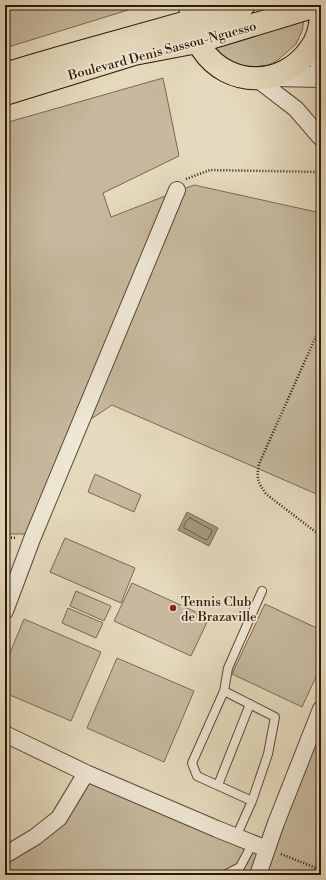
<svg xmlns="http://www.w3.org/2000/svg" width="326" height="880" viewBox="0 0 326 880" font-family="'Libre Bodoni',serif">
  <style>
    .green { fill: #c6b99e; stroke: #7a6852 }
    .water { fill: #a7987f; stroke: #77654f }
    .lines { fill: none; stroke-linecap: round; stroke-linejoin: round }
    .shore { stroke: #6b5843; stroke-width: 1 }
    .service-casing { stroke: #5c4834; stroke-width: 10 }
    .minor-casing { stroke: #5c4834; stroke-width: 18 }
    .tertiary-casing { stroke: #5c4834; stroke-width: 22 }
    .primary-casing { stroke: #2f1807; stroke-width: 24 }
    .path { stroke: #2f1807; stroke-width: 2.5; stroke-dasharray: 1 2; stroke-linecap: butt }
    .service { stroke: #eee7d4; stroke-width: 8 }
    .minor { stroke: #eee7d4; stroke-width: 16 }
    .tertiary { stroke: #eee7d4; stroke-width: 20 }
    .primary { stroke: #e5dabd; stroke-width: 22 }
    .poi-dot { fill: #8f2418; stroke: #eee7d4; stroke-width: 1.5 }
    .labels { text-anchor: middle; stroke-width: 3.5; stroke-linejoin: round; paint-order: stroke }
    .street-label { font-size: 13px; fill: #2f1807; stroke: #eee7d4 }
    .poi-label { font-size: 13px; fill: #2f1807; stroke: #eee7d4; text-anchor: start }
  </style>
  <rect width="100%" height="100%" fill="#e5dabd"/>
  <filter id="stains"><feTurbulence type="fractalNoise" baseFrequency=".005" numOctaves="4"/><feColorMatrix values="0 0 0 0 .2 0 0 0 0 .09 0 0 0 0 .02 0 0 0 .5 -.17"/></filter>
  <radialGradient id="worn" r=".72"><stop offset=".6" stop-color="#630" stop-opacity="0"/><stop offset="1" stop-color="#630" stop-opacity=".3"/></radialGradient>
  <path class="green" d="M 5,5 L 125,5 L 128,10 L 5,48 Z
    M 304,20 L 302,31 L 296,44 L 279,59 L 273,63 L 268,65 L 255,67 L 248,67 L 230,63 L 212,48 Z
    M 163,78 L 179,156 L 103,193 L 111,217 L 194,185 L 321,213 L 321,496 L 112,405 L 82,425 L 39,534 L 5,534 L 5,123 Z
    M 95,474 L 141,495 L 134,512 L 88,492 Z
    M 65,538 L 135,568 L 121,603 L 50,572 Z
    M 132,583 L 209,618 L 191,656 L 114,621 Z
    M 76,591 L 111,606 L 104,621 L 70,606 Z
    M 265,604 L 321,630 L 321,666 L 302,707 L 232,674 Z
    M 68,608 L 103,623 L 96,638 L 62,623 Z
    M 24,619 L 101,652 L 71,721 L 5,693 L 5,665 Z
    M 117,658 L 194,691 L 164,762 L 87,728 Z
    M 321,711 L 321,875 L 5,875 L 5,855 L 35,837 L 86,773 L 266,848 Z"/>
  <path class="water" d="M 187,512 L 218,528 L 209,546 L 178,530 Z"/>
  <g class="lines">
    <path class="shore" d="M 190,518 L 212,530 L 212,532 L 208,539 L 206,540 L 184,528 C 183,525 187,519 190,518 Z"/>
    <defs>
      <path id="service" d="M 224,691 L 192,763 L 197,776 L 252,801
        M 218,785 L 250,704
        M 236,837 L 252,801 L 268,754 L 275,717 L 224,691 L 228,668 L 262,591
        M 225,875 L 240,867 L 253,843"/>
      <path id="minor" d="M 311,48 L 321,70
        M 257,79 L 296,109 L 321,138
        M 5,611 L 32,539 L 177,190
        M 5,734 L 86,773 L 59,818 L 35,837 L 5,855
        M 86,773 L 217,829 L 267,849
        M 258,875 L 276,823 L 321,709"/>
      <path id="tertiary" d="M 274,76 L 321,77"/>
      <path id="primary" d="M 191,5 C 191,10 190,15 191,20 C 192,30 196,41 202,49 C 228,88 283,88 310,49 C 317,40 320,28 321,17
        M 5,74 C 84,49 165,30 244,5
        M 5,94 L 134,54 L 197,42 L 319,5"/>
    </defs>
    <use href="#service" class="service-casing"/>
    <use href="#minor" class="minor-casing"/>
    <use href="#tertiary" class="tertiary-casing"/>
    <use href="#primary" class="primary-casing"/>
    <path class="path" d="M 186,179 L 210,170 L 321,172
      M 321,325 L 259,464 C 256,479 258,482 266,494 L 321,536
      M 5,537 L 16,538
      M 281,854 L 321,870"/>
    <use href="#service" class="service"/>
    <use href="#minor" class="minor"/>
    <use href="#tertiary" class="tertiary"/>
    <use href="#primary" class="primary"/>
  </g>
  <circle class="poi-dot" cx="173" cy="608" r="4"/>
  <g class="labels">
    <g class="street-label">
      <text transform="translate(162 50) rotate(-15)" y="5">Boulevard Denis Sassou-Nguesso</text>
    </g>
    <g class="poi-label">
      <text x="181" y="606">Tennis Club<tspan x="181" dy="15">de Brazaville</tspan></text>
    </g>
  </g>
  <rect width="326" height="880" fill="none" stroke="#e5dabd" stroke-width="20"/>
  <rect x="6" y="6" width="314" height="868" fill="none" stroke="#2f1807" stroke-width="2"/>
  <rect x="10" y="10" width="306" height="860" fill="none" stroke="#2f1807"/>
  <rect width="100%" height="100%" filter="url(#stains)"/>
  <rect width="100%" height="100%" fill="url(#worn)"/>
</svg>
